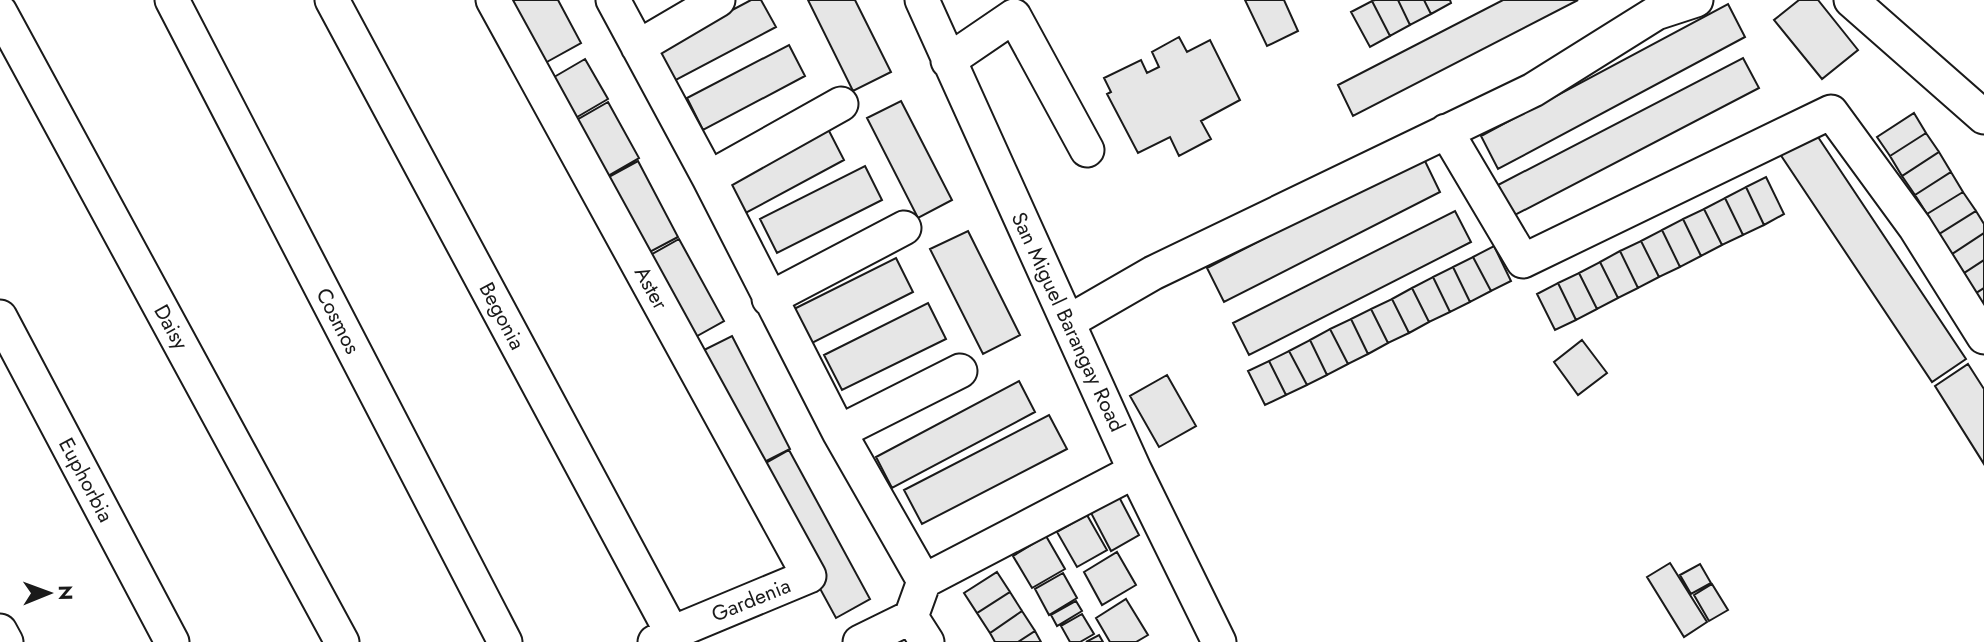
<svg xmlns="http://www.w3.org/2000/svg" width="1984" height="642" viewBox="0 0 1984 642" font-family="Jost,sans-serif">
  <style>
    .building { fill: #e6e6e6; stroke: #1a1a1a; stroke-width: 2 }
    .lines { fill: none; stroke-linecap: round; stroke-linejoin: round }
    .minor-casing { stroke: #1a1a1a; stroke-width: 37 }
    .minor { stroke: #fff; stroke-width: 33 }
    .labels { text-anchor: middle; stroke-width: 5; stroke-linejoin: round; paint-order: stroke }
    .street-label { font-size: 21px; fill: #1a1a1a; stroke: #fff }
  </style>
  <rect width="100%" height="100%" fill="#fff"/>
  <path class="building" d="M 512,0 L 558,0 L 581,43 L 545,63 Z
    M 751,0 L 761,0 L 776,27 L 672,82 L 655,51 Z
    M 808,0 L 855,0 L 891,72 L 853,91 Z
    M 1245,0 L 1284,0 L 1298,31 L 1267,46 Z
    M 1375,0 L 1398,0 L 1410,25 L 1390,36 L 1372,1 Z
    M 1398,0 L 1424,0 L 1431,14 L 1410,25 Z
    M 1424,0 L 1450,0 L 1451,3 L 1431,14 Z
    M 1503,0 L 1578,0 L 1353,116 L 1338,85 Z
    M 1799,0 L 1818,0 L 1858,50 L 1822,79 L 1774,20 Z
    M 1372,1 L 1390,36 L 1370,47 L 1351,12 Z
    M 1728,4 L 1745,37 L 1498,169 L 1481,136 Z
    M 1179,37 L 1187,52 L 1210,40 L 1240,100 L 1201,121 L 1211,139 L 1179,156 L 1170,137 L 1138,153 L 1107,94 L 1111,92 L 1104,78 L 1141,60 L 1147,73 L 1159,67 L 1152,52 Z
    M 789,45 L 805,76 L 703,130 L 687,98 Z
    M 1743,58 L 1759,88 L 1513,216 L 1498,185 Z
    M 585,59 L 608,99 L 572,120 L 549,80 Z
    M 901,101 L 952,200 L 918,218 L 867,118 Z
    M 608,102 L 639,158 L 606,177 L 575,121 Z
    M 1914,113 L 1926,133 L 1890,156 L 1877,137 Z
    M 827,127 L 844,160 L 740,216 L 722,182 Z
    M 1814,131 L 1966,359 L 1932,382 L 1780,154 Z
    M 1926,133 L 1939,152 L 1902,176 L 1890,156 Z
    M 1939,152 L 1951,172 L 1915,195 L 1902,176 Z
    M 1423,157 L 1440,192 L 1224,302 L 1207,268 Z
    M 638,161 L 678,237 L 646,254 L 605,179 Z
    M 865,166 L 882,200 L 777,253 L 760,219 Z
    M 1951,172 L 1963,192 L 1927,214 L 1915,195 Z
    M 1766,177 L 1784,214 L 1764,225 L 1746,187 Z
    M 1746,187 L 1764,225 L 1743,235 L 1725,198 Z
    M 1963,192 L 1976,211 L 1939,234 L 1927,214 Z
    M 1725,198 L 1743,235 L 1722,245 L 1704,209 Z
    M 1704,209 L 1722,245 L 1701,256 L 1683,219 Z
    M 1455,211 L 1471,242 L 1249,355 L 1233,323 Z
    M 1976,211 L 1984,224 L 1984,233 L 1952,254 L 1939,234 Z
    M 1683,219 L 1701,256 L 1680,267 L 1662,230 Z
    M 1662,230 L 1680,267 L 1659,277 L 1641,241 Z
    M 968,231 L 1020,335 L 983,354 L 930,249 Z
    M 1984,233 L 1984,260 L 1964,273 L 1952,254 Z
    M 679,239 L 724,321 L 690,340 L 645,258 Z
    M 1641,241 L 1659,277 L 1638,288 L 1620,251 Z
    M 1494,246 L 1511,281 L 1491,291 L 1473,257 Z
    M 1620,251 L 1638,288 L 1618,298 L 1600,262 Z
    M 1473,257 L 1491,291 L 1470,302 L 1453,267 Z
    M 896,258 L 913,292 L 808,345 L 790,311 Z
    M 1984,260 L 1984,288 L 1976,293 L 1964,273 Z
    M 1600,262 L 1618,298 L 1597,309 L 1579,273 Z
    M 1453,267 L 1470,302 L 1450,312 L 1433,277 Z
    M 1579,273 L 1597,309 L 1576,320 L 1558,283 Z
    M 1433,277 L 1450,312 L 1429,322 L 1412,288 Z
    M 1558,283 L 1576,320 L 1555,330 L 1537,294 Z
    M 1412,288 L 1429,322 L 1409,333 L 1392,299 Z
    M 1984,288 L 1984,305 L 1976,293 Z
    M 1392,299 L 1409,333 L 1388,343 L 1371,309 Z
    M 928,303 L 946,339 L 842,390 L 824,355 Z
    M 1371,309 L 1388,343 L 1368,354 L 1351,319 Z
    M 1351,319 L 1368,354 L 1348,364 L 1330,329 Z
    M 1330,329 L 1348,364 L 1327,375 L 1310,340 Z
    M 732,336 L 790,449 L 754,467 L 696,354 Z
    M 1310,340 L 1327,375 L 1307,385 L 1289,351 Z
    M 1582,340 L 1607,373 L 1578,395 L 1554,362 Z
    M 1289,351 L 1307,385 L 1286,395 L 1269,361 Z
    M 1269,361 L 1286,395 L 1265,405 L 1248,371 Z
    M 1968,364 L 1984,389 L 1984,464 L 1935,386 Z
    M 1167,375 L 1196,426 L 1159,447 L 1130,396 Z
    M 1019,381 L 1035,412 L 892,488 L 876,457 Z
    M 1049,415 L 1067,449 L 922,524 L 904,490 Z
    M 789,450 L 870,599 L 836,618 L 755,469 Z
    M 1118,495 L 1139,535 L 1111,551 L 1090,511 Z
    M 1087,515 L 1107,550 L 1077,567 L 1057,532 Z
    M 1046,536 L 1065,569 L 1032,588 L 1013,556 Z
    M 1117,552 L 1136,585 L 1102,605 L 1084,572 Z
    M 1670,563 L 1707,622 L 1684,637 L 1647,577 Z
    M 1700,564 L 1711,583 L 1691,594 L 1680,575 Z
    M 997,572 L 1010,592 L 977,613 L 964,593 Z
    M 1063,573 L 1077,598 L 1049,615 L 1035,589 Z
    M 1712,584 L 1728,610 L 1709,621 L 1694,595 Z
    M 1010,592 L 1022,611 L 990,633 L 977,613 Z
    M 1126,599 L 1148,635 L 1136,642 L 1110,642 L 1096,618 Z
    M 1076,601 L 1082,611 L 1057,626 L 1051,615 Z
    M 1022,611 L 1035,631 L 1018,642 L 995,642 L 990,633 Z
    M 1082,614 L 1094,634 L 1080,642 L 1070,642 L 1061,626 Z
    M 1035,631 L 1041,642 L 1018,642 Z
    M 1099,635 L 1103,642 L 1086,642 Z"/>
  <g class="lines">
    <defs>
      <path id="minor" d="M 172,0 L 505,642
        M 332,0 L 672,633
        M 493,0 L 809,576 L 672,633 L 655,642
        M 613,0 L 709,178 L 839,432 L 924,581 L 911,617 L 927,642
        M 922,0 L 1135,471 L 1219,642
        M 1851,0 L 1984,117
        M 0,12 L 342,642
        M 638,47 L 718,0
        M 948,61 L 1014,16 L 1087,150
        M 1446,131 L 1523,261 L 1831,112 L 1915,227 L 1984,337
        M 709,178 L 841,104
        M 769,299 L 904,228
        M 0,317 L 172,642
        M 1068,322 L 1153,273 L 1533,90 L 1656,13 L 1696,0
        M 839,432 L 960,371
        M 924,581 L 1135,471
        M 0,631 L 6,642
        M 860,642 L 911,617"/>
    </defs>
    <use href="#minor" class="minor-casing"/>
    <use href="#minor" class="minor"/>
  </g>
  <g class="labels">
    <g class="street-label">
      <text transform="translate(651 288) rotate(61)" y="7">Aster</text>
      <text transform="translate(502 316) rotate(62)" y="7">Begonia</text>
      <text transform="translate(338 321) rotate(63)" y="7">Cosmos</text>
      <text transform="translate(1068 322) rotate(65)" y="7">San Miguel Barangay Road</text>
      <text transform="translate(171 327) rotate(61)" y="7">Daisy</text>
      <text transform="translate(86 480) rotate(62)" y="7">Euphorbia</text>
      <text transform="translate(751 600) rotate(-22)" y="7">Gardenia</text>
    </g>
  </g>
  <g transform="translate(49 593) rotate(89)" stroke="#ffffff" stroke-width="5" paint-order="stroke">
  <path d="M0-5L12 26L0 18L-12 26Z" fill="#1a1a1a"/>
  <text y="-10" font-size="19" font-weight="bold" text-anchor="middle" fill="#1a1a1a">N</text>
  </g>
</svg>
